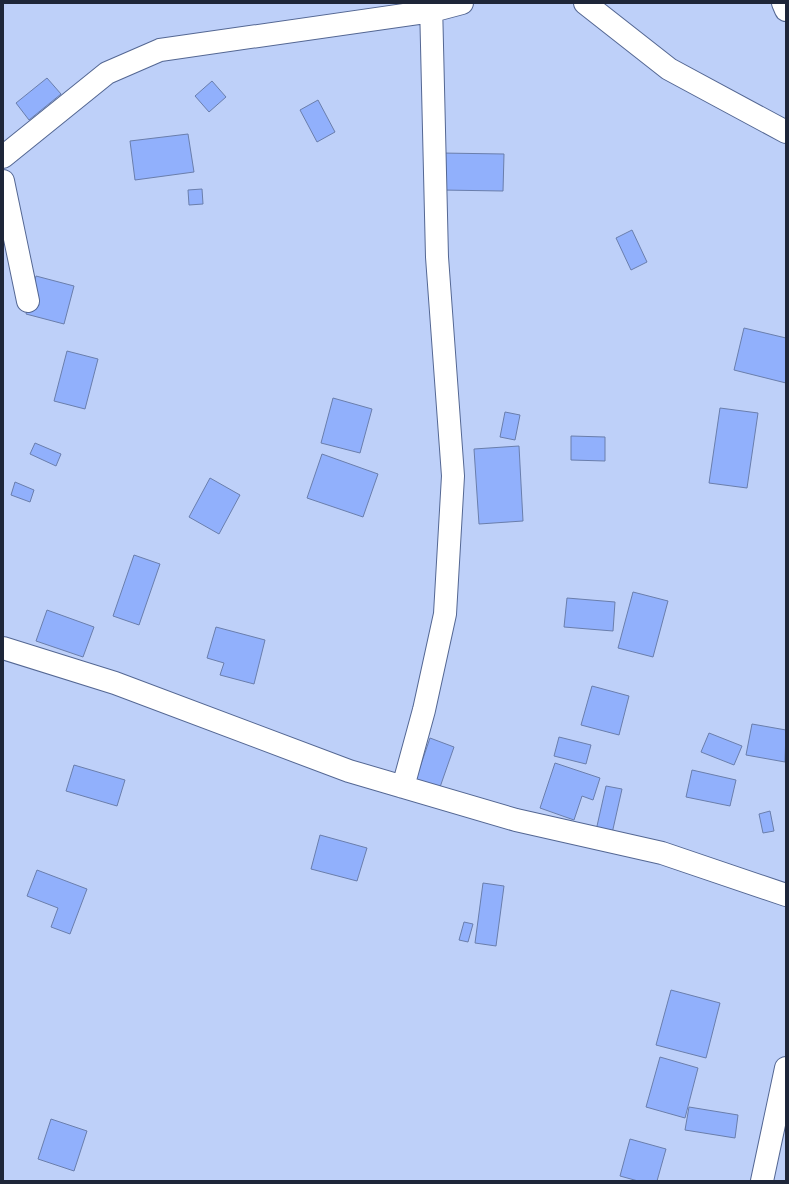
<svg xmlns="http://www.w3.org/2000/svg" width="789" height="1184" viewBox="0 0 789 1184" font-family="Mulish,sans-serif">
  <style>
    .building { fill: #91b0fc; stroke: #6a7eac }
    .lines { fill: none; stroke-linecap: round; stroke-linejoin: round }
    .minor-casing { stroke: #546793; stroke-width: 24 }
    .minor { stroke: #fff; stroke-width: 22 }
  </style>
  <rect width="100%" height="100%" fill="#bed0f9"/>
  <path class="building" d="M 47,78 L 61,94 L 29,120 L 16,103 Z
    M 212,81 L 226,97 L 209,112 L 195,96 Z
    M 318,100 L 335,132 L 317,142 L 300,110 Z
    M 188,134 L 194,172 L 135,180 L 130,141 Z
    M 441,153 L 504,154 L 503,191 L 441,190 Z
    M 202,189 L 203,204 L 189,205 L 188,190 Z
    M 632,230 L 647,262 L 631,270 L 616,238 Z
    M 36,276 L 74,286 L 64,324 L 26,314 Z
    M 744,328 L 786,338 L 786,383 L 734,370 Z
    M 67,351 L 98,359 L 85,409 L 54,401 Z
    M 333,398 L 372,409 L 360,453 L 321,443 Z
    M 720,408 L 758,413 L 747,488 L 709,483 Z
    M 505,412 L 520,415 L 515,440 L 500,437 Z
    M 571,436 L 605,437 L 605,461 L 571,460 Z
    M 35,443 L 61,454 L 56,466 L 30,454 Z
    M 519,446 L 523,521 L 479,524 L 474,449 Z
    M 322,454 L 378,474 L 363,517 L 307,498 Z
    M 210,478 L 240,495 L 219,534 L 189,517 Z
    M 15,482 L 34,490 L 30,502 L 11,495 Z
    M 134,555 L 160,564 L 139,625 L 113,616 Z
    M 633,592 L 668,601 L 653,657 L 618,648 Z
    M 567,598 L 615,602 L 613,631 L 564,627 Z
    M 47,610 L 94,627 L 83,657 L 36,641 Z
    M 216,627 L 265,640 L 254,684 L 220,675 L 224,663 L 207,658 Z
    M 592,686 L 629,696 L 619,735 L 581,725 Z
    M 752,724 L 786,730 L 785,762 L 746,755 Z
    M 709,733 L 742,746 L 734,765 L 701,752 Z
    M 559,737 L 591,745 L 586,764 L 554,756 Z
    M 430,738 L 454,747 L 439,790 L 415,782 Z
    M 555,763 L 600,778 L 593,800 L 582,796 L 574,820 L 540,808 Z
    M 74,765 L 125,780 L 117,806 L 66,791 Z
    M 692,770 L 736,780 L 730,806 L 686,797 Z
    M 606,786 L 622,789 L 611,838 L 595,835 Z
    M 770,811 L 774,831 L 763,833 L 759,814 Z
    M 320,835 L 367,848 L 357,881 L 311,869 Z
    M 37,870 L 87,889 L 70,934 L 51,927 L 58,908 L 27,896 Z
    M 483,883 L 504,886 L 496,946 L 475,943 Z
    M 464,922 L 473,924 L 468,942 L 459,940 Z
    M 671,990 L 720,1003 L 706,1058 L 656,1045 Z
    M 660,1057 L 698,1068 L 685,1118 L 646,1107 Z
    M 689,1107 L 738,1115 L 735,1138 L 685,1130 Z
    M 51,1119 L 87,1131 L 74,1171 L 38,1159 Z
    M 630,1139 L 666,1149 L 657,1181 L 638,1181 L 620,1176 Z"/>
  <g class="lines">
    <defs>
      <path id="minor" d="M 585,3 L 669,69 L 786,132
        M 783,3 L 786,10
        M 3,157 L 107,73 L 160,50 L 432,11 L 462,3
        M 3,181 L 28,301
        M 3,648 L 115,683 L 349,771 L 516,820 L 662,853 L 786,895
        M 403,787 L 424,710 L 445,614 L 453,476 L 437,257 L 431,3
        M 762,1181 L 786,1068"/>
    </defs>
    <use href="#minor" class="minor-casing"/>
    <use href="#minor" class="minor"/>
  </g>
  <rect width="789" height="1184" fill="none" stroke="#1e2639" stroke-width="8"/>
</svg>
